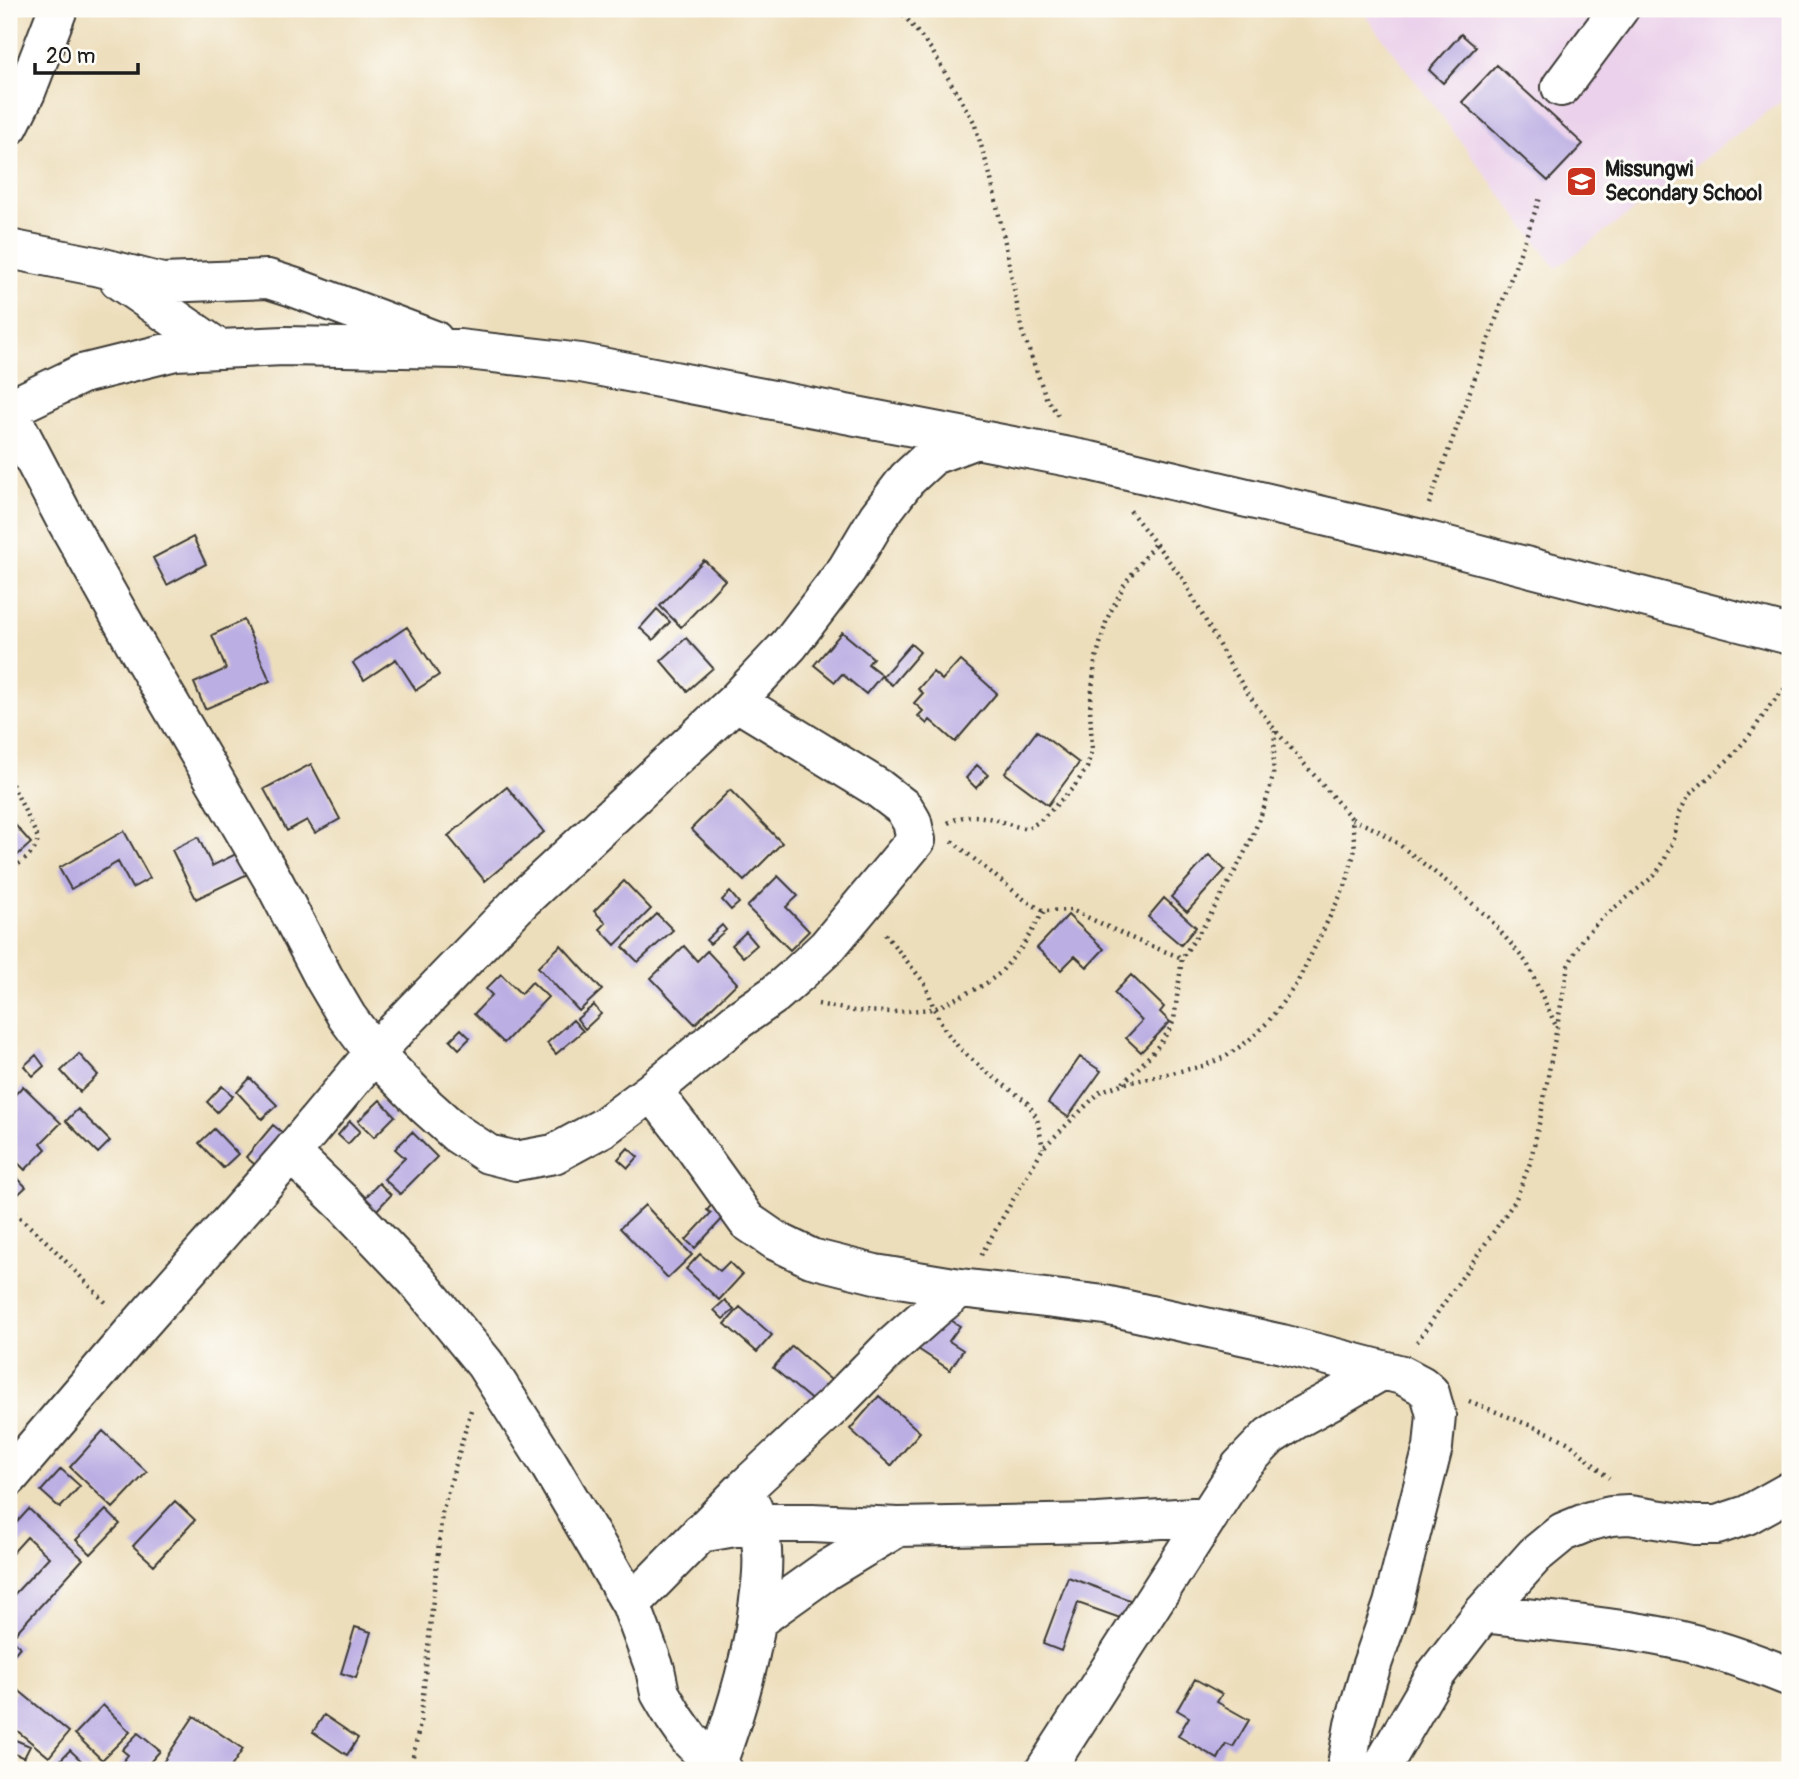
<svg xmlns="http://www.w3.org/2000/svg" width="1799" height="1779" viewBox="0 0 1799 1779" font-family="Pangolin,sans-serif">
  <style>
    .built { fill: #ebd1eb }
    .building { fill: #bbaee3 }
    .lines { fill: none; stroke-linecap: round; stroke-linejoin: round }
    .minor-casing { stroke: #3b3934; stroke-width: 42 }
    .path { stroke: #3b3934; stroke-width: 4.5; stroke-dasharray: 2 5; stroke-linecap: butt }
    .minor { stroke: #fff; stroke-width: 38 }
    .labels { text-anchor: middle; stroke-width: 6; stroke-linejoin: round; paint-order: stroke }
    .poi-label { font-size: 21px; font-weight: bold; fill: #1c1c1c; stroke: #fdfcf7; text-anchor: start }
  </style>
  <rect width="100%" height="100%" fill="#fdfcf7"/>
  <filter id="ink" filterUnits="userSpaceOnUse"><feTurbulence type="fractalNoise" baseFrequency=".0143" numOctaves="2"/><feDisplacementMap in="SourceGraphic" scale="14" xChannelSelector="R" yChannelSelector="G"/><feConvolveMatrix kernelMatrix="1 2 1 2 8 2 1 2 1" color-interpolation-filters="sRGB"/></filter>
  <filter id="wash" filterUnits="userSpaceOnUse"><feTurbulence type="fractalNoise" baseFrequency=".00686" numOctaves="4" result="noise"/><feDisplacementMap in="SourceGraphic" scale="28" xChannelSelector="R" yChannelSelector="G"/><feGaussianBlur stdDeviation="1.57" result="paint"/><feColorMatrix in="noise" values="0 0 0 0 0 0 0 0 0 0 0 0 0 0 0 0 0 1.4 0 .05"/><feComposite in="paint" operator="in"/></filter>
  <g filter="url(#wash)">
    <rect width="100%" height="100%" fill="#eddebb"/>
    <path class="built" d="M 1368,9 L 1790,9 L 1790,95 L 1556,268 L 1364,13 Z"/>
    <g id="blocks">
      <path class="building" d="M 1461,34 L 1476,47 L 1443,83 L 1429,70 Z
        M 1497,65 L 1583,144 L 1548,181 L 1462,102 Z
        M 193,537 L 206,564 L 167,585 L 153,558 Z
        M 704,560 L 725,580 L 681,627 L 660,606 Z
        M 657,609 L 670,622 L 653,640 L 640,628 Z
        M 244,620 L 270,681 L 205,709 L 194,683 L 226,669 L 212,635 Z
        M 407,627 L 439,675 L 416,690 L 396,659 L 364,680 L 353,663 Z
        M 842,632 L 873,658 L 868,664 L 882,675 L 866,694 L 842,674 L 835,682 L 814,665 Z
        M 686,638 L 713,668 L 687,691 L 661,661 Z
        M 911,644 L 920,652 L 892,685 L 882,677 Z
        M 960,660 L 997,693 L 955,742 L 930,720 L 927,724 L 918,716 L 923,711 L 914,703 L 923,693 L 918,689 L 933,672 L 942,680 Z
        M 1037,731 L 1079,763 L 1048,805 L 1005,773 Z
        M 311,764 L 340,819 L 315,833 L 307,820 L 287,831 L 264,789 Z
        M 977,765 L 988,775 L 976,788 L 966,778 Z
        M 507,787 L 544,832 L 485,881 L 448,836 Z
        M 730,790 L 782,843 L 744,881 L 691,829 Z
        M 9,818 L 31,843 L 9,863 Z
        M 124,831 L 150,878 L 132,888 L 118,862 L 71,889 L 59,868 Z
        M 198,837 L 212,866 L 248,848 L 258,869 L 196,899 L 172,850 Z
        M 1209,855 L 1225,870 L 1187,912 L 1171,897 Z
        M 778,876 L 798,896 L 786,907 L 809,931 L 790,950 L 747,907 Z
        M 624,881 L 651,909 L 615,945 L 600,929 L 606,923 L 594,911 Z
        M 730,892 L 739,903 L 731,910 L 722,900 Z
        M 1164,898 L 1196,927 L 1181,945 L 1148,917 Z
        M 657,914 L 673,930 L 638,962 L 623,947 Z
        M 1068,915 L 1104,949 L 1087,967 L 1075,956 L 1061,970 L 1037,948 Z
        M 722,925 L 726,930 L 710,944 L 706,940 Z
        M 746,932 L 757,945 L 743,957 L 732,945 Z
        M 561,945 L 602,990 L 579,1011 L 538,967 Z
        M 684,946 L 697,961 L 707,951 L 737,983 L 695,1024 L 651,978 Z
        M 501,974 L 521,994 L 532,982 L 548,997 L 504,1043 L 474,1014 L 492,995 L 486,989 Z
        M 1131,975 L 1164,1007 L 1160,1012 L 1170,1022 L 1141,1052 L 1126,1038 L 1142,1021 L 1114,993 Z
        M 594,1005 L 601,1014 L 585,1029 L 577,1019 Z
        M 573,1020 L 583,1031 L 556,1054 L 547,1043 Z
        M 461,1029 L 470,1038 L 459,1049 L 450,1040 Z
        M 79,1054 L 98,1075 L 80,1092 L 61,1071 Z
        M 36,1055 L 44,1066 L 33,1076 L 24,1066 Z
        M 1080,1057 L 1101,1071 L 1068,1117 L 1048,1103 Z
        M 250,1078 L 277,1105 L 262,1119 L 237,1092 Z
        M 23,1086 L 61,1123 L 41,1143 L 46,1149 L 25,1170 L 9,1154 L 9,1101 Z
        M 222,1086 L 233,1096 L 217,1112 L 207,1102 Z
        M 380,1100 L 395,1116 L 374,1137 L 358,1121 Z
        M 78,1109 L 110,1141 L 98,1153 L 66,1121 Z
        M 350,1121 L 360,1131 L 348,1144 L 338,1135 Z
        M 273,1125 L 289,1138 L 261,1170 L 246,1157 Z
        M 214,1129 L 238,1154 L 223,1168 L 199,1143 Z
        M 412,1132 L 437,1157 L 400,1194 L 384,1179 L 405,1158 L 395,1149 Z
        M 628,1148 L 638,1157 L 628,1168 L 618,1159 Z
        M 9,1169 L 26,1187 L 14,1198 L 9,1192 Z
        M 379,1183 L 391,1195 L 374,1213 L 362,1201 Z
        M 719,1197 L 727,1214 L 695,1248 L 686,1240 L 711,1213 L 707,1210 Z
        M 645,1205 L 692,1255 L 668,1278 L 620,1228 Z
        M 700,1254 L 720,1271 L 729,1262 L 742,1275 L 719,1300 L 686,1269 Z
        M 725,1300 L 734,1310 L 723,1319 L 714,1310 Z
        M 740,1307 L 772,1335 L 757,1352 L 725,1324 Z
        M 941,1314 L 960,1326 L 949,1341 L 963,1350 L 950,1370 L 918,1349 Z
        M 792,1346 L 838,1386 L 820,1407 L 773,1368 Z
        M 879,1396 L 920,1432 L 891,1466 L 850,1429 Z
        M 103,1431 L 147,1472 L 113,1508 L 70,1467 Z
        M 61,1469 L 80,1486 L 60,1508 L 41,1491 Z
        M 175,1501 L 195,1520 L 154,1565 L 133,1546 Z
        M 29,1509 L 83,1559 L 13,1636 L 9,1632 L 9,1600 L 49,1557 L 27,1537 L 9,1557 L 9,1531 Z
        M 106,1510 L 120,1524 L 91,1554 L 76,1540 Z
        M 1068,1577 L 1130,1600 L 1123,1619 L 1078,1603 L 1061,1651 L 1043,1644 Z
        M 355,1627 L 371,1632 L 356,1678 L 341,1673 Z
        M 9,1637 L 20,1647 L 9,1660 Z
        M 1195,1679 L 1222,1694 L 1217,1702 L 1249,1720 L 1233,1747 L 1226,1744 L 1218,1759 L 1178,1736 L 1189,1717 L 1177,1710 Z
        M 17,1689 L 69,1732 L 49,1757 L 9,1724 L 9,1699 Z
        M 103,1705 L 130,1732 L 102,1760 L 75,1734 Z
        M 324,1715 L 358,1738 L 347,1755 L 313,1732 Z
        M 194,1716 L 243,1749 L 229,1770 L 158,1770 Z
        M 138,1733 L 160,1751 L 143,1770 L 116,1770 L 128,1755 L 122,1750 Z
        M 13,1739 L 30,1746 L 24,1758 L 9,1751 Z
        M 70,1750 L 91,1770 L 51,1770 Z"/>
    </g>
  </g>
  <g filter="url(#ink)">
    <use href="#blocks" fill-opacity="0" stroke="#3b3934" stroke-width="2"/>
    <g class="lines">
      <defs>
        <path id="minor" d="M 1561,87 L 1619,9
          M 9,126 L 26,92 L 58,9
          M 9,249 L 100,267 L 162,283 L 268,279 L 293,287 L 434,340
          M 119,280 L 219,349
          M 9,409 L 82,374 L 175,351 L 284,346 L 459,349 L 581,363 L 1090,461 L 1417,538 L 1790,635
          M 9,412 L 64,517 L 145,661 L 273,880 L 324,978 L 347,1017 L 374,1053 L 426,1106 L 456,1133 L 488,1154 L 516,1161 L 554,1154 L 604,1127 L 652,1091 L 738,1020 L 774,995 L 798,974 L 827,947 L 916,840 L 912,822 L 904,808 L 878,788 L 736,701
          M 652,1091 L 680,1127 L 747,1221 L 776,1241 L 811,1258 L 875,1274 L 960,1288 L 1105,1305 L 1282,1344 L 1402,1375 L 1421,1385 L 1430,1393 L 1436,1415 L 1433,1447 L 1393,1604 L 1371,1667 L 1354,1725 L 1346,1770
          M 291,1153 L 345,1205 L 416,1280 L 485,1364 L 550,1466 L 631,1604 L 655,1669 L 660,1693 L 674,1717 L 690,1740 L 716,1766 L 723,1770
          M 9,1477 L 134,1331 L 291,1153 L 374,1053 L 524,898 L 736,701 L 789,645 L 847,569 L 878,517 L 907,479 L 933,455 L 976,439
          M 700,1533 L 758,1523 L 812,1523 L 898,1527 L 1098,1523 L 1209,1516
          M 631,1604 L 745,1488 L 833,1406 L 888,1350 L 933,1310 L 960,1288
          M 1483,1613 C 1540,1620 1597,1625 1653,1635 C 1700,1643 1746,1659 1790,1677
          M 757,1620 L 827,1570 L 898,1527
          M 716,1766 C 736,1712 753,1657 759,1600 C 762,1580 764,1560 761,1541 C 760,1526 755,1513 749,1500
          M 1045,1770 L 1240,1467 L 1270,1436 L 1298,1418 L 1331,1400 L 1381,1371
          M 1380,1770 L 1436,1674 L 1483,1613 L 1535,1555 L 1563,1532 L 1590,1521 L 1611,1516 L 1629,1515 L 1695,1525 L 1717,1525 L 1747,1515 L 1790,1491"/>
      </defs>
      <use href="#minor" class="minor-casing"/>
      <path class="path" d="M 899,9 L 931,49 L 974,122 L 990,175 L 1005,242 L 1022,331 L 1047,400 L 1060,417
        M 1429,504 L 1540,198
        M 9,778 L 38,838 C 36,854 22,862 9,870
        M 1352,819 L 1377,830 L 1397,843 L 1451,885 L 1489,918 L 1527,963 L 1556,1026
        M 948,823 C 976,807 998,823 1027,829 L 1040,821 L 1074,787 L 1087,768 L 1092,748 L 1090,708 L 1095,662 L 1107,619 L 1125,583 L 1156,542
        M 952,841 L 1026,901 L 1044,911 L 1072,910 L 1138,941 L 1182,958
        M 885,934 L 926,985 L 934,1009 L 945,1030 L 959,1048 L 984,1070 L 1027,1102 L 1037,1118 L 1043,1148
        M 818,1004 L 854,1011 L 893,1012 L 934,1009 L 984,985 L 1000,973 L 1022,947 L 1044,911
        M 1123,1083 C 1142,1064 1163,1045 1174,1020 L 1182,958 L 1207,921 L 1233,875 L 1250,842 L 1265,805 L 1273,776 L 1275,731
        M 9,1208 L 48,1243 L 108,1305
        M 981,1255 L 1043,1148 L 1101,1091 L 1122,1084 L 1203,1066 L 1225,1057 L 1248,1041 L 1268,1022 L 1297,983 L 1346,884 L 1355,849 L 1352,819 L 1275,730 L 1251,698 L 1227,660 L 1183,579 L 1128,508
        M 1417,1342 L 1515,1201 L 1530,1163 L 1541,1115 L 1568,966 L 1582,939 L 1603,917 L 1654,876 L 1663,863 L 1674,839 L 1679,814 L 1689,795 L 1730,758 L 1749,736 L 1772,703 L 1790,683
        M 1469,1401 L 1554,1435 L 1569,1443 L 1609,1478
        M 410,1770 L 420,1724 L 442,1513 L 471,1410"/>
      <use href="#minor" class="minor"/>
    </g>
  </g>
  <defs>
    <symbol id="school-square" viewBox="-11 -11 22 22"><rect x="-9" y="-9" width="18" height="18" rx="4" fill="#c8321e" stroke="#fdfcf7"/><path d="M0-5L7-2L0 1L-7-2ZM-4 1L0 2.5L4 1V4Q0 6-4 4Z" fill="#fff"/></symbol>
  </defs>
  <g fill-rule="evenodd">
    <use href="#school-square" x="1564" y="164" width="35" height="35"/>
  </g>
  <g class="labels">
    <g class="poi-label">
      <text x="1605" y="176">Missungwi<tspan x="1605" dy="24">Secondary School</tspan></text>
    </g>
  </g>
  <rect width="1799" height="1779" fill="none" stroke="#fdfcf7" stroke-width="35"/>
  <path d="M35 63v10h103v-10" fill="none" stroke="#1c1c1c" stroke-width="3.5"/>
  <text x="46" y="63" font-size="21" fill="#1c1c1c" stroke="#fdfcf7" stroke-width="5" paint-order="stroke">20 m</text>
</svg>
